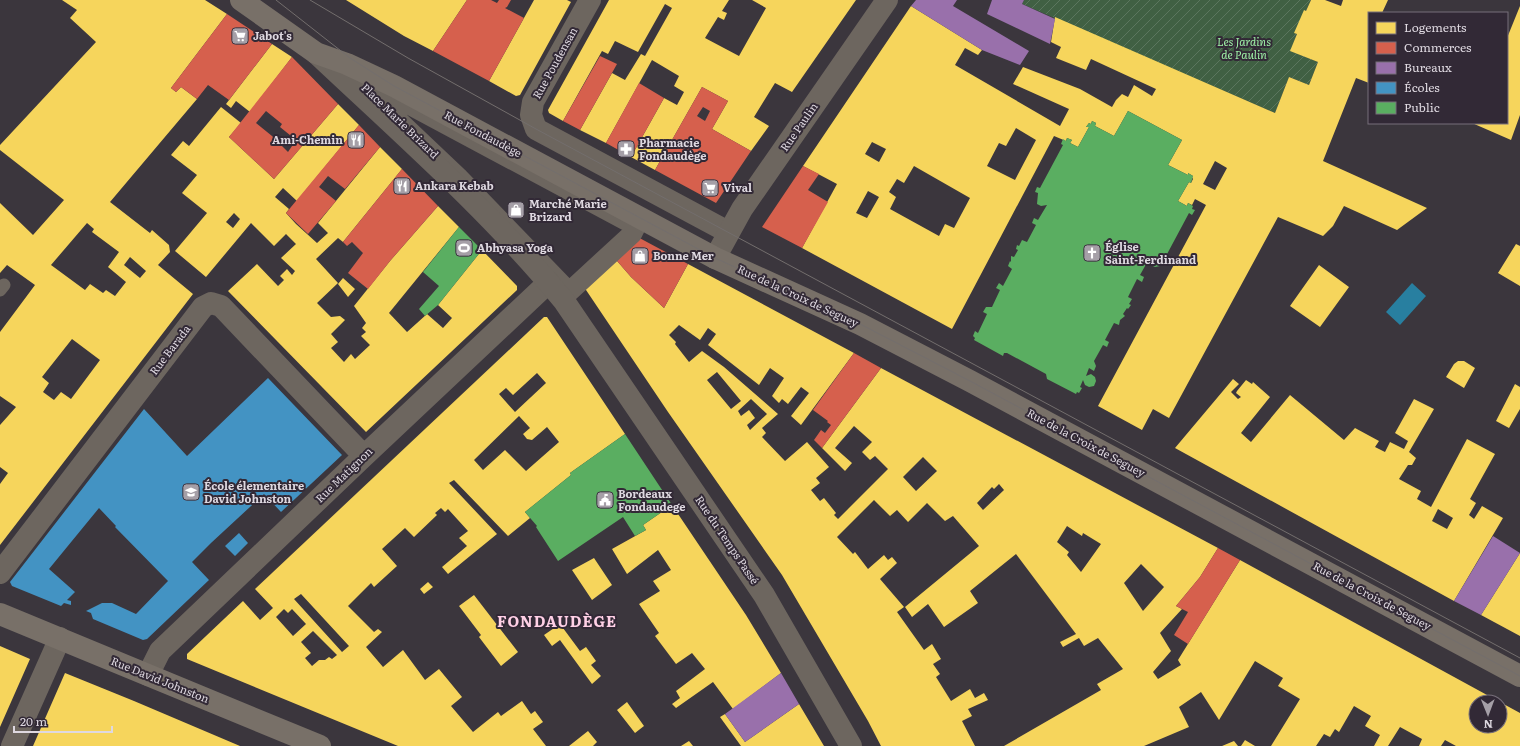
<svg xmlns="http://www.w3.org/2000/svg" width="1520" height="746" viewBox="0 0 1520 746" font-family="Literata,serif">
  <style>
    .garden { fill: url(#garden-furrows) }
    .water { fill: #287fa0 }
    .homes { fill: #f6d55c; fill-rule: evenodd }
    .shops { fill: #d6604d; fill-rule: evenodd }
    .offices { fill: #9970ab }
    .schools { fill: #4393c3 }
    .public { fill: #5aae61 }
    .lines { fill: none; stroke-linecap: round; stroke-linejoin: round }
    .service { stroke: #6d665f; stroke-width: 13 }
    .pedestrian { stroke: #6d665f; stroke-width: 20 }
    .minor { stroke: #6d665f; stroke-width: 22 }
    .tertiary { stroke: #6d665f; stroke-width: 22 }
    .secondary { stroke: #787068; stroke-width: 22 }
    .tram { stroke: #736e6d; stroke-width: 1 }
    .labels { text-anchor: middle; stroke-width: 4; stroke-linejoin: round; paint-order: stroke }
    .poi-label { font-size: 11px; font-weight: bold; fill: #ded8e0; stroke: #322936; text-anchor: start }
    .park-label { font-size: 11px; font-style: italic; fill: #9ef1a6; stroke: #322936 }
    .street-label { font-size: 11px; fill: #ded8e0; stroke: #322936 }
    .district-label { font-size: 15px; font-weight: bold; letter-spacing: 1px; fill: #ffd0e6; stroke: #322936 }
  </style>
  <defs>
    <pattern id="garden-furrows" width="10" height="10" patternUnits="userSpaceOnUse"><rect width="10" height="10" fill="#406043"/><path d="M-1 1l2-2M0 10L10 0M9 11l2-2" fill="none" stroke="#5b765e"/></pattern>
  </defs>
  <rect width="100%" height="100%" fill="#3b363d"/>
  <path class="garden" d="M 1024,0 L 1311,0 L 1306,11 L 1304,11 L 1295,33 L 1297,34 L 1291,51 L 1318,62 L 1309,85 L 1289,77 L 1275,113 L 1022,4 Z"/>
  <path class="water" d="M 1412,283 L 1426,296 L 1400,325 L 1386,312 Z"/>
  <path class="homes" d="M 62,0 L 205,0 L 227,14 L 171,88 L 176,92 L 181,87 L 197,99 L 110,202 L 150,233 L 152,230 L 169,245 L 170,252 L 158,265 L 193,294 L 0,545 L 0,484 L 8,473 L 0,467 L 0,425 L 16,407 L 0,396 L 0,332 L 35,285 L 7,265 L 0,273 L 0,203 L 33,235 L 64,200 L 0,150 L 0,145 L 96,42 L 70,18 L 77,10 ZM 87,223 L 94,229 L 92,232 L 119,252 L 108,267 L 126,282 L 115,296 L 106,290 L 103,293 L 90,284 L 85,290 L 51,265 ZM 130,257 L 146,271 L 140,278 L 124,265 ZM 72,339 L 100,360 L 71,399 L 61,392 L 54,400 L 43,392 L 49,383 L 42,377 Z
    M 346,0 L 467,0 L 433,51 L 404,36 Z
    M 534,0 L 567,0 L 571,2 L 520,95 L 516,96 L 489,81 Z
    M 609,0 L 729,0 L 722,11 L 727,13 L 724,20 L 718,17 L 705,38 L 739,56 L 766,8 L 752,0 L 856,0 L 792,92 L 775,83 L 754,117 L 769,126 L 751,151 L 712,129 L 728,101 L 702,87 L 655,170 L 631,157 L 664,98 L 677,105 L 684,92 L 674,86 L 679,76 L 652,60 L 606,143 L 580,130 L 612,73 L 625,80 L 641,54 L 645,56 L 672,8 L 665,4 L 638,52 L 615,41 L 608,54 L 602,51 L 563,121 L 549,113 L 548,110 Z
    M 1311,0 L 1325,0 L 1341,6 L 1343,0 L 1388,0 L 1382,13 L 1369,13 L 1369,83 L 1356,78 L 1323,161 L 1427,208 L 1397,230 L 1344,206 L 1333,226 L 1323,236 L 1278,217 L 1169,418 L 1153,409 L 1142,430 L 1098,406 L 1206,205 L 1195,199 L 1192,205 L 1188,203 L 1187,206 L 1178,201 L 1189,182 L 1191,183 L 1193,179 L 1192,177 L 1193,176 L 1188,173 L 1188,175 L 1168,165 L 1182,140 L 1128,111 L 1114,136 L 1095,126 L 1096,123 L 1092,121 L 1091,124 L 1089,123 L 1086,127 L 1089,127 L 1078,147 L 1070,143 L 1072,140 L 1067,138 L 1066,141 L 1054,136 L 952,329 L 802,248 L 837,184 L 803,166 L 911,6 L 982,50 L 978,55 L 965,48 L 955,65 L 1060,126 L 1069,109 L 1013,84 L 1023,67 L 1080,89 L 1112,107 L 1116,100 L 1122,94 L 1128,97 L 1134,85 L 1152,96 L 1156,89 L 1091,59 L 1086,70 L 1056,58 L 1061,47 L 1051,42 L 1055,17 L 1275,113 L 1289,77 L 1309,85 L 1318,62 L 1290,51 L 1297,34 L 1294,33 L 1304,10 L 1306,11 ZM 1016,128 L 1036,140 L 1015,180 L 987,166 L 999,143 L 1006,146 ZM 872,142 L 886,149 L 879,162 L 865,154 ZM 1215,161 L 1227,168 L 1215,190 L 1203,184 ZM 914,166 L 970,198 L 954,228 L 945,224 L 939,236 L 890,209 L 896,197 L 889,192 L 897,179 L 904,183 ZM 868,191 L 879,197 L 867,218 L 856,213 Z
    M 1520,6 L 1520,115 L 1511,140 L 1472,123 L 1507,123 L 1507,38 Z
    M 272,44 L 292,57 L 250,112 L 236,101 L 231,108 L 226,104 Z
    M 338,104 L 359,125 L 297,201 L 283,188 L 275,197 L 289,209 L 286,213 L 296,224 L 317,243 L 328,233 L 318,223 L 380,147 L 402,169 L 343,242 L 338,238 L 316,259 L 338,283 L 317,303 L 331,317 L 340,316 L 345,320 L 331,334 L 338,342 L 331,348 L 344,362 L 351,354 L 355,359 L 370,345 L 361,336 L 366,332 L 362,328 L 366,323 L 354,306 L 390,261 L 438,206 L 459,227 L 389,313 L 407,332 L 427,314 L 443,328 L 452,318 L 438,305 L 482,250 L 517,286 L 517,290 L 366,432 L 228,291 L 257,264 L 278,286 L 284,280 L 280,276 L 287,269 L 292,275 L 295,271 L 281,258 L 296,244 L 286,234 L 274,246 L 251,223 L 206,277 L 175,251 L 207,213 L 182,193 L 197,175 L 171,155 L 183,141 L 189,146 L 221,107 L 241,123 L 229,137 L 274,179 ZM 234,213 L 240,219 L 233,228 L 226,222 Z
    M 1516,244 L 1520,246 L 1520,286 L 1498,273 Z
    M 611,254 L 631,277 L 664,308 L 688,264 L 854,353 L 801,425 L 791,416 L 809,393 L 801,387 L 788,404 L 782,399 L 779,403 L 772,396 L 784,378 L 770,368 L 759,385 L 708,345 L 716,334 L 708,328 L 700,340 L 679,325 L 669,335 L 676,342 L 675,344 L 689,362 L 702,351 L 724,367 L 778,414 L 762,428 L 766,433 L 762,437 L 785,461 L 807,442 L 814,450 L 829,467 L 816,478 L 820,483 L 811,490 L 820,501 L 824,498 L 836,513 L 834,515 L 838,519 L 888,469 L 875,456 L 870,460 L 862,452 L 872,442 L 854,426 L 835,448 L 852,463 L 845,471 L 822,448 L 881,368 L 1218,548 L 1200,577 L 1176,606 L 1182,609 L 1160,633 L 1171,651 L 1153,672 L 1158,679 L 1181,665 L 1178,660 L 1240,560 L 1520,713 L 1520,746 L 1456,746 L 1445,740 L 1441,746 L 1419,746 L 1422,739 L 1400,727 L 1388,746 L 1374,746 L 1380,735 L 1365,726 L 1371,716 L 1354,706 L 1339,732 L 1335,729 L 1330,737 L 1324,734 L 1316,746 L 1271,746 L 1300,699 L 1278,686 L 1283,678 L 1255,661 L 1219,720 L 1201,692 L 1179,707 L 1189,727 L 1144,746 L 1004,746 L 1101,690 L 1097,684 L 1123,669 L 1098,638 L 1084,646 L 1079,638 L 1063,647 L 1060,642 L 1076,634 L 1016,554 L 970,591 L 978,603 L 944,627 L 928,604 L 912,617 L 905,607 L 979,546 L 953,516 L 945,521 L 927,503 L 908,522 L 897,510 L 890,516 L 874,500 L 837,537 L 853,554 L 855,552 L 868,569 L 884,555 L 888,560 L 892,557 L 897,563 L 880,579 L 904,607 L 897,612 L 924,650 L 932,644 L 941,659 L 933,664 L 940,674 L 936,677 L 951,701 L 970,689 L 975,698 L 984,693 L 988,700 L 968,709 L 972,716 L 962,721 L 975,746 L 881,746 L 868,721 L 782,575 L 668,412 L 582,284 ZM 717,372 L 741,401 L 731,409 L 707,380 ZM 751,399 L 767,414 L 750,430 L 747,425 L 755,418 L 749,410 L 741,416 L 738,411 ZM 923,457 L 937,471 L 916,491 L 903,477 ZM 999,484 L 1004,490 L 983,510 L 977,503 L 992,487 L 994,489 ZM 1067,526 L 1082,536 L 1083,533 L 1101,544 L 1081,572 L 1067,555 L 1069,552 L 1057,542 ZM 1141,564 L 1164,587 L 1143,611 L 1124,583 ZM 1476,702 L 1500,702 L 1500,726 L 1476,726 Z
    M 1319,265 L 1349,287 L 1320,327 L 1290,306 Z
    M 343,278 L 355,289 L 348,297 L 338,284 Z
    M 544,317 L 547,317 L 625,434 L 570,473 L 571,475 L 525,512 L 530,518 L 508,536 L 454,480 L 449,483 L 497,534 L 448,574 L 442,567 L 467,546 L 459,538 L 468,531 L 448,509 L 445,512 L 441,508 L 435,513 L 437,515 L 414,537 L 405,528 L 382,549 L 397,566 L 374,587 L 371,583 L 348,606 L 374,632 L 378,629 L 382,632 L 366,647 L 383,667 L 403,650 L 425,680 L 439,669 L 462,697 L 451,706 L 473,732 L 498,712 L 501,716 L 522,701 L 531,714 L 535,711 L 543,722 L 533,729 L 546,746 L 398,746 L 187,659 L 187,654 L 243,601 L 260,620 L 273,608 L 255,589 ZM 537,373 L 546,383 L 515,412 L 499,394 L 506,388 L 513,395 ZM 519,416 L 530,428 L 523,434 L 527,439 L 532,440 L 547,427 L 559,442 L 526,471 L 505,450 L 483,470 L 474,460 ZM 301,594 L 349,646 L 342,652 L 294,599 ZM 284,609 L 288,613 L 292,609 L 306,624 L 293,636 L 276,617 ZM 313,631 L 337,655 L 332,659 L 329,657 L 325,660 L 319,660 L 312,666 L 305,658 L 311,653 L 301,642 Z
    M 1458,361 L 1464,361 L 1475,368 L 1464,388 L 1446,377 L 1454,364 Z
    M 1233,379 L 1239,384 L 1231,392 L 1238,399 L 1241,397 L 1236,393 L 1237,391 L 1246,380 L 1252,384 L 1253,382 L 1270,397 L 1241,433 L 1251,442 L 1290,395 L 1344,440 L 1355,428 L 1379,441 L 1375,447 L 1385,452 L 1390,442 L 1404,449 L 1408,441 L 1395,433 L 1414,399 L 1434,409 L 1409,452 L 1416,458 L 1412,465 L 1408,465 L 1399,479 L 1421,491 L 1417,499 L 1431,507 L 1467,439 L 1495,454 L 1470,499 L 1476,503 L 1469,515 L 1474,519 L 1482,506 L 1503,518 L 1454,601 L 1175,448 ZM 1438,509 L 1453,518 L 1447,529 L 1432,521 Z
    M 1515,384 L 1520,387 L 1520,409 L 1509,428 L 1496,421 Z
    M 672,505 L 746,615 L 781,673 L 733,709 L 713,682 L 676,708 L 672,704 L 680,698 L 676,691 L 705,669 L 692,653 L 676,664 L 655,636 L 659,633 L 639,604 L 660,591 L 653,581 L 671,570 L 658,550 L 627,574 L 612,549 L 646,530 L 643,525 Z
    M 1520,553 L 1520,636 L 1481,615 Z
    M 594,558 L 612,585 L 592,600 L 572,570 Z
    M 428,582 L 433,587 L 424,594 L 420,589 Z
    M 474,595 L 518,652 L 501,666 L 479,637 L 481,635 L 459,606 Z
    M 560,624 L 580,651 L 586,647 L 596,661 L 591,665 L 601,676 L 592,684 L 560,640 L 552,646 L 544,635 Z
    M 0,646 L 30,659 L 0,727 Z
    M 65,673 L 134,701 L 240,746 L 33,746 Z
    M 627,702 L 644,726 L 635,733 L 617,710 Z
    M 799,704 L 824,746 L 741,746 L 720,717 L 725,714 L 745,742 Z
    M 588,731 L 597,742 L 593,746 L 569,746 Z
    M 1245,740 L 1255,746 L 1241,746 Z
    M 689,741 L 693,746 L 681,746 Z
    M 1234,741 L 1238,746 L 1222,746 Z"/>
  <path class="shops" d="M 467,0 L 491,0 L 497,3 L 499,0 L 511,0 L 507,7 L 505,8 L 524,18 L 489,81 L 433,51 Z
    M 227,14 L 272,44 L 229,100 L 208,85 L 197,99 L 181,87 L 176,92 L 171,88 Z
    M 600,56 L 617,64 L 580,130 L 563,121 Z
    M 292,57 L 338,104 L 274,179 L 229,137 ZM 266,111 L 282,124 L 280,127 L 296,140 L 288,152 L 272,136 L 256,123 Z
    M 639,83 L 664,98 L 631,157 L 606,143 Z
    M 702,87 L 728,101 L 712,129 L 751,151 L 716,203 L 655,170 ZM 703,107 L 710,111 L 705,121 L 697,116 Z
    M 359,125 L 380,147 L 345,189 L 328,176 L 319,187 L 336,201 L 308,234 L 286,213 Z
    M 803,166 L 819,174 L 808,190 L 828,202 L 802,248 L 762,227 Z
    M 402,169 L 438,206 L 390,261 L 368,289 L 348,273 L 363,253 L 352,242 L 347,246 L 343,242 Z
    M 632,234 L 688,264 L 664,308 L 631,277 L 611,254 Z
    M 854,353 L 881,368 L 822,448 L 814,440 L 821,430 L 825,433 L 831,425 L 827,422 L 828,421 L 813,410 Z
    M 1218,548 L 1240,560 L 1188,644 L 1174,635 L 1188,612 L 1176,606 L 1200,577 Z"/>
  <path class="offices" d="M 916,0 L 957,0 L 953,6 L 1029,51 L 1020,65 L 982,50 L 911,6 Z
    M 992,0 L 1024,0 L 1022,4 L 1055,19 L 1050,44 L 987,14 Z
    M 1493,536 L 1520,553 L 1481,615 L 1454,601 Z
    M 781,673 L 799,704 L 745,742 L 725,714 Z"/>
  <path class="schools" d="M 268,378 L 342,455 L 281,512 L 264,494 L 211,543 L 192,562 L 209,580 L 147,639 L 143,640 L 93,619 L 91,613 L 86,611 L 102,603 L 112,603 L 136,614 L 168,581 L 115,527 L 116,526 L 99,508 L 49,569 L 75,592 L 67,600 L 71,601 L 71,605 L 64,603 L 61,606 L 12,586 L 10,582 L 144,409 L 187,456 Z
    M 239,533 L 248,543 L 235,556 L 225,546 Z"/>
  <path class="public" d="M 1128,111 L 1182,140 L 1168,165 L 1188,175 L 1188,173 L 1193,176 L 1191,183 L 1189,182 L 1178,201 L 1187,206 L 1188,203 L 1193,206 L 1192,209 L 1195,210 L 1192,215 L 1189,213 L 1166,256 L 1169,258 L 1166,263 L 1164,261 L 1160,266 L 1155,267 L 1151,265 L 1149,259 L 1140,275 L 1144,277 L 1142,282 L 1137,279 L 1128,297 L 1132,299 L 1129,304 L 1131,305 L 1128,309 L 1127,308 L 1123,314 L 1125,316 L 1120,320 L 1119,325 L 1114,323 L 1105,340 L 1109,342 L 1107,347 L 1103,345 L 1094,361 L 1096,366 L 1094,371 L 1089,368 L 1086,376 L 1091,374 L 1095,377 L 1096,381 L 1094,386 L 1089,387 L 1085,385 L 1083,380 L 1080,387 L 1082,388 L 1079,393 L 1077,392 L 1076,394 L 1047,379 L 1046,374 L 1007,353 L 1004,353 L 1003,356 L 974,340 L 975,338 L 973,336 L 975,331 L 978,333 L 987,314 L 983,312 L 986,307 L 992,307 L 1000,290 L 996,288 L 999,283 L 1003,286 L 1012,269 L 1008,266 L 1010,261 L 1011,262 L 1011,256 L 1014,257 L 1018,250 L 1016,249 L 1017,245 L 1019,246 L 1022,240 L 1027,242 L 1036,225 L 1032,223 L 1034,218 L 1038,220 L 1047,205 L 1041,206 L 1037,204 L 1038,193 L 1035,192 L 1037,187 L 1040,188 L 1063,145 L 1061,144 L 1063,139 L 1066,141 L 1067,138 L 1072,140 L 1070,143 L 1078,147 L 1089,127 L 1086,127 L 1089,123 L 1091,124 L 1092,121 L 1096,123 L 1095,126 L 1114,136 Z
    M 459,227 L 482,250 L 438,305 L 425,316 L 419,309 L 439,286 L 423,272 Z
    M 625,434 L 672,505 L 643,525 L 646,530 L 635,536 L 623,517 L 558,561 L 536,527 L 537,526 L 525,512 L 571,475 L 570,473 Z"/>
  <g class="lines">
    <path class="service" d="M 0,290 L 4,285"/>
    <path class="pedestrian" d="M 360,81 L 365,81 L 636,226 L 632,234 L 569,292 L 458,177 L 363,87 Z"/>
    <path class="minor" d="M 590,0 L 533,102 L 531,115 L 536,129 L 728,232
      M 0,573 L 203,307 L 211,303 L 221,306 L 364,456
      M 148,675 L 160,651 L 364,456 L 549,282
      M 12,746 L 60,638"/>
    <path class="tertiary" d="M 316,53 C 401,133 490,211 564,301 L 764,595 L 851,746
      M 715,258 L 742,209 L 887,0"/>
    <path class="secondary" d="M 241,0 L 316,53 L 347,64 L 394,86 L 715,258 L 860,324 L 970,381 L 1520,676
      M 0,614 L 320,746"/>
    <path class="tram" d="M 276,0 L 350,58 L 394,86 L 715,258 L 860,324 L 970,381 L 1520,676
      M 310,0 L 408,58 L 536,129 L 1520,658"/>
  </g>
  <defs>
    <symbol id="supermarket-square" viewBox="-11 -11 22 22"><rect x="-9" y="-9" width="18" height="18" rx="4" fill="#a59fa7" stroke="#322936"/><path d="M-6-5.5h2.5l.6 2H6L4.5 2H-2.5L-4.4-4H-6ZM-1.5 3.2a1.3 1.3 0 1 0 .1 0ZM3 3.2a1.3 1.3 0 1 0 .1 0Z" fill="#fff"/></symbol>
    <symbol id="restaurant-square" viewBox="-11 -11 22 22"><rect x="-9" y="-9" width="18" height="18" rx="4" fill="#a59fa7" stroke="#322936"/><path d="M-5-6h1v4h1v-4h1v4h1v-4h1v5L-1.5 .5V6h-2V.5L-5-1ZM5-6V6H3V1.5H1.5Q1.5-4 5-6Z" fill="#fff"/></symbol>
    <symbol id="pharmacy-square" viewBox="-11 -11 22 22"><rect x="-9" y="-9" width="18" height="18" rx="4" fill="#a59fa7" stroke="#322936"/><path d="M-2-6h4v4h4v4h-4v4h-4v-4h-4v-4h4Z" fill="#fff"/></symbol>
    <symbol id="shop-square" viewBox="-11 -11 22 22"><rect x="-9" y="-9" width="18" height="18" rx="4" fill="#a59fa7" stroke="#322936"/><path d="M-5-2.5h2.3a2.7 3.5 0 0 1 5.4 0H5L5.5 6h-11ZM-1.5-2.5h3a1.5 2.3 0 0 0-3 0Z" fill="#fff"/></symbol>
    <symbol id="stadium-square" viewBox="-11 -11 22 22"><rect x="-9" y="-9" width="18" height="18" rx="4" fill="#a59fa7" stroke="#322936"/><path d="M0-5a6.5 5 0 1 0 0 10a6.5 5 0 1 0 0-10ZM-3.5-1.8h7v3.6h-7Z" fill="#fff"/></symbol>
    <symbol id="church-square" viewBox="-11 -11 22 22"><rect x="-9" y="-9" width="18" height="18" rx="4" fill="#a59fa7" stroke="#322936"/><path d="M-1.2-6h2.4v3.5h3.3v2.4h-3.3V6h-2.4V-.1h-3.3v-2.4h3.3Z" fill="#fff"/></symbol>
    <symbol id="school-square" viewBox="-11 -11 22 22"><rect x="-9" y="-9" width="18" height="18" rx="4" fill="#a59fa7" stroke="#322936"/><path d="M0-5L7-2L0 1L-7-2ZM-4 1L0 2.5L4 1V4Q0 6-4 4Z" fill="#fff"/></symbol>
    <symbol id="civic-square" viewBox="-11 -11 22 22"><rect x="-9" y="-9" width="18" height="18" rx="4" fill="#a59fa7" stroke="#322936"/><path d="M-.6-6.5H3V-4.5H.6V-3L4-1V1h2V6H-6V1h2V-1L-.6-3ZM-1.2 2.5V6h2.4V2.5Z" fill="#fff"/></symbol>
  </defs>
  <g fill-rule="evenodd">
    <use href="#supermarket-square" x="230" y="26" width="20" height="20"/>
    <use href="#restaurant-square" x="346" y="130" width="20" height="20"/>
    <use href="#pharmacy-square" x="616" y="139" width="20" height="20"/>
    <use href="#restaurant-square" x="392" y="176" width="20" height="20"/>
    <use href="#supermarket-square" x="700" y="178" width="20" height="20"/>
    <use href="#shop-square" x="506" y="200" width="20" height="20"/>
    <use href="#stadium-square" x="454" y="238" width="20" height="20"/>
    <use href="#church-square" x="1082" y="243" width="20" height="20"/>
    <use href="#shop-square" x="630" y="246" width="20" height="20"/>
    <use href="#school-square" x="181" y="482" width="20" height="20"/>
    <use href="#civic-square" x="595" y="490" width="20" height="20"/>
  </g>
  <g class="labels">
    <g class="poi-label">
      <text x="253" y="40">Jabot's</text>
      <text x="343" y="144" text-anchor="end">Ami-Chemin</text>
      <text x="639" y="147">Pharmacie<tspan x="639" dy="13">Fondaudège</tspan></text>
      <text x="415" y="190">Ankara Kebab</text>
      <text x="723" y="192">Vival</text>
      <text x="529" y="208">Marché Marie<tspan x="529" dy="13">Brizard</tspan></text>
      <text x="1105" y="251">Église<tspan x="1105" dy="13">Saint-Ferdinand</tspan></text>
      <text x="477" y="252">Abhyasa Yoga</text>
      <text x="653" y="260">Bonne Mer</text>
      <text x="204" y="490">École élementaire<tspan x="204" dy="13">David Johnston</tspan></text>
      <text x="618" y="498">Bordeaux<tspan x="618" dy="13">Fondaudege</tspan></text>
    </g>
    <g class="park-label">
      <text x="1244" y="46">Les Jardins<tspan x="1244" dy="13">de Paulin</tspan></text>
    </g>
    <g class="street-label">
      <text transform="translate(555 63) rotate(-61)" y="4">Rue Poudensan</text>
      <text transform="translate(400 121) rotate(44)" y="4">Place Marie Brizard</text>
      <text transform="translate(799 127) rotate(-55)" y="4">Rue Paulin</text>
      <text transform="translate(483 134) rotate(28)" y="4">Rue Fondaudège</text>
      <text transform="translate(798 296) rotate(25)" y="4">Rue de la Croix de Seguey</text>
      <text transform="translate(170 350) rotate(-53)" y="4">Rue Barada</text>
      <text transform="translate(1086 443) rotate(28)" y="4">Rue de la Croix de Seguey</text>
      <text transform="translate(344 475) rotate(-44)" y="4">Rue Matignon</text>
      <text transform="translate(727 540) rotate(56)" y="4">Rue du Temps Passé</text>
      <text transform="translate(1372 596) rotate(28)" y="4">Rue de la Croix de Seguey</text>
      <text transform="translate(160 680) rotate(22)" y="4">Rue David Johnston</text>
    </g>
    <g class="district-label">
      <text x="557" y="627">FONDAUDÈGE</text>
    </g>
  </g>
  <rect x="1368" y="12" width="140" height="112" fill="#322936" stroke="#776f7a"/>
  <rect x="1376" y="22" width="20" height="12" fill="#f6d55c" stroke="#776f7a"/>
  <text x="1404" y="32" font-size="12" fill="#ded8e0">Logements</text>
  <rect x="1376" y="42" width="20" height="12" fill="#d6604d" stroke="#776f7a"/>
  <text x="1404" y="52" font-size="12" fill="#ded8e0">Commerces</text>
  <rect x="1376" y="62" width="20" height="12" fill="#9970ab" stroke="#776f7a"/>
  <text x="1404" y="72" font-size="12" fill="#ded8e0">Bureaux</text>
  <rect x="1376" y="82" width="20" height="12" fill="#4393c3" stroke="#776f7a"/>
  <text x="1404" y="92" font-size="12" fill="#ded8e0">Écoles</text>
  <rect x="1376" y="102" width="20" height="12" fill="#5aae61" stroke="#776f7a"/>
  <text x="1404" y="112" font-size="12" fill="#ded8e0">Public</text>
  <g transform="translate(1488 714) rotate(179)"><circle r="19" fill="#322936" stroke="#776f7a"/>
  <path d="M0-3L7 15L0 10L-7 15Z" fill="#a59fa7"/>
  <text y="-6" font-size="11" font-weight="bold" text-anchor="middle" fill="#ded8e0">N</text>
  </g>
  <path d="M14 726v6h98v-6" fill="none" stroke="#ded8e0" stroke-width="2"/>
  <text x="20" y="726" font-size="12" fill="#ded8e0" stroke="#322936" stroke-width="3" paint-order="stroke">20 m</text>
</svg>
